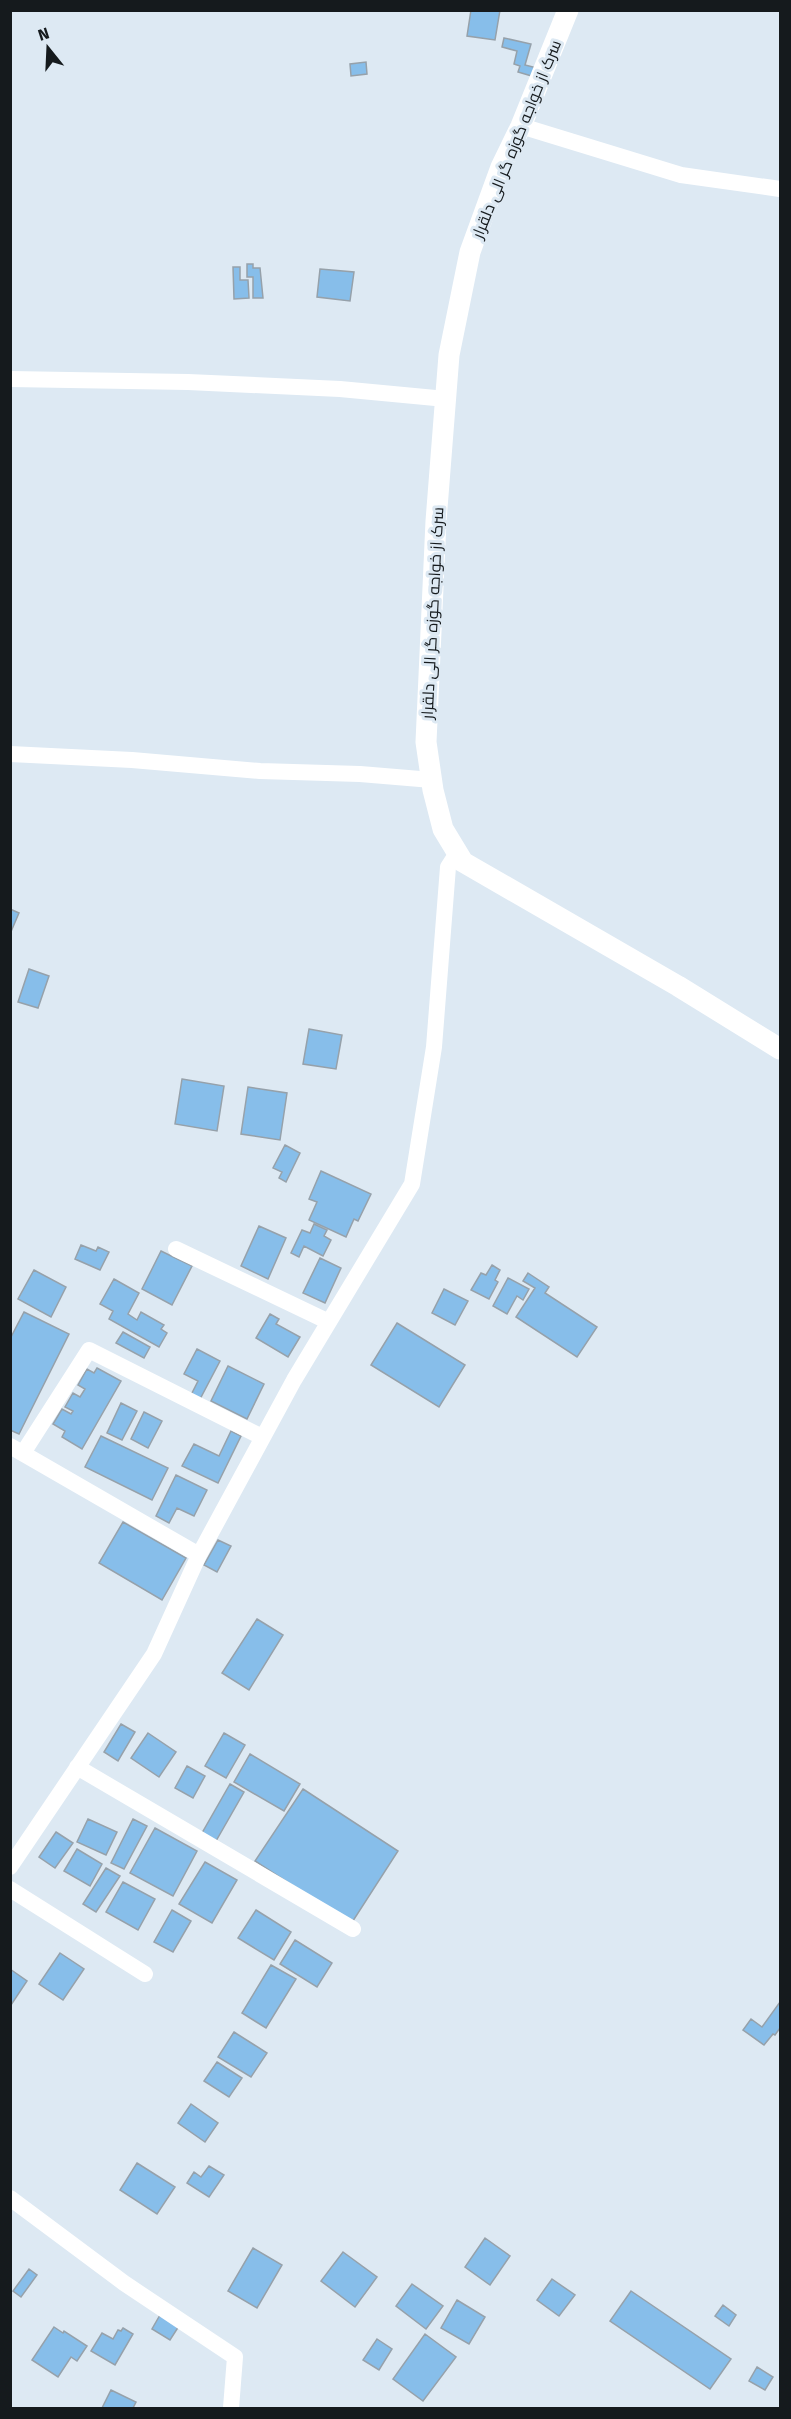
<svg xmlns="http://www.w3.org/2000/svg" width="791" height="2419" viewBox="0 0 791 2419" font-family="'Fira Sans',Cairo,sans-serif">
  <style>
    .building { fill: #87beea; stroke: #96a1aa; stroke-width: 1.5 }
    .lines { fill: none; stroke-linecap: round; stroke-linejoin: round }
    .minor { stroke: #fff; stroke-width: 16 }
    .tertiary { stroke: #fff; stroke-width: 21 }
    .labels { text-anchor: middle; stroke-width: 6; stroke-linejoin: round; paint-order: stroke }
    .street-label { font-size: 16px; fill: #151a1d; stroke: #dde9f3 }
  </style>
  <rect width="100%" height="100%" fill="#dde9f3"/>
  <path class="building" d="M 471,10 L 500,10 L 495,40 L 467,36 Z
    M 504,38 L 531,44 L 525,65 L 537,68 L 535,77 L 518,72 L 520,66 L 514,64 L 517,51 L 502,47 Z
    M 366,62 L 367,74 L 351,76 L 350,64 Z
    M 247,264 L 253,264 L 253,268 L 260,268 L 263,298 L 253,298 L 253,277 L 247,277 Z
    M 233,267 L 240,267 L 240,280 L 248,280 L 249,298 L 234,299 Z
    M 320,269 L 354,272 L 350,301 L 317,297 Z
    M 10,909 L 19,913 L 10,934 Z
    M 29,969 L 49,976 L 38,1008 L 18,1002 Z
    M 309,1029 L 342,1035 L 336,1069 L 303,1064 Z
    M 182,1079 L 224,1086 L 217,1131 L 175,1124 Z
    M 248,1087 L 287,1093 L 280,1140 L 241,1134 Z
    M 285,1145 L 300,1153 L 286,1182 L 279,1178 L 282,1172 L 273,1168 Z
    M 321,1171 L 371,1194 L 358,1221 L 354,1219 L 346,1237 L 309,1220 L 317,1202 L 309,1199 Z
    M 314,1224 L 327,1230 L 324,1236 L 331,1240 L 323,1256 L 304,1246 L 299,1257 L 291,1253 L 302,1230 L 310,1233 Z
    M 259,1226 L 286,1238 L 268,1279 L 241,1266 Z
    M 81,1245 L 96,1251 L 98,1247 L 109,1252 L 100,1270 L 75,1259 Z
    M 161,1251 L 192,1266 L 172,1305 L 142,1289 Z
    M 320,1258 L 341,1268 L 325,1303 L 303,1293 Z
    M 492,1265 L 500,1270 L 495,1280 L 498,1282 L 489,1299 L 471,1290 L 481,1273 L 486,1275 Z
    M 34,1270 L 66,1287 L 51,1317 L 18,1299 Z
    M 528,1273 L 549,1287 L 545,1293 L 597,1327 L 577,1357 L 516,1317 L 535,1288 L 523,1281 Z
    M 508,1278 L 529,1289 L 523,1300 L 517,1296 L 507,1314 L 493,1306 Z
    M 114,1279 L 139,1293 L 128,1314 L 137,1320 L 141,1312 L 164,1325 L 161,1329 L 167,1333 L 159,1347 L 109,1319 L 113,1311 L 100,1304 Z
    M 444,1289 L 468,1301 L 455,1325 L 432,1313 Z
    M 24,1312 L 69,1334 L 19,1434 L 10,1430 L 10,1339 Z
    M 270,1314 L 279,1319 L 276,1324 L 300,1337 L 288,1357 L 256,1338 Z
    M 397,1323 L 465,1365 L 439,1407 L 371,1365 Z
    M 123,1332 L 150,1347 L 144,1358 L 116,1343 Z
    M 197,1349 L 220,1361 L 199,1401 L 190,1397 L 198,1381 L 184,1374 Z
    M 228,1366 L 264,1384 L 247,1419 L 211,1401 Z
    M 97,1368 L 121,1381 L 82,1449 L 62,1437 L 65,1431 L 53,1424 L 62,1409 L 71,1414 L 73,1411 L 65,1407 L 73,1393 L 80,1397 L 85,1389 L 78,1385 L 87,1369 L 94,1373 Z
    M 121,1403 L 137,1411 L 122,1440 L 107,1433 Z
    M 144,1412 L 162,1421 L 148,1448 L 131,1439 Z
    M 231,1431 L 241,1436 L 218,1483 L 182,1466 L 194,1444 L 219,1456 Z
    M 101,1436 L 168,1468 L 152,1500 L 85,1467 Z
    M 176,1475 L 207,1490 L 194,1516 L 177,1508 L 169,1523 L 156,1516 Z
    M 123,1522 L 186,1558 L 162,1600 L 99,1563 Z
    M 218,1540 L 231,1546 L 217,1572 L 204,1565 Z
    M 257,1619 L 283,1635 L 249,1690 L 222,1673 Z
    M 121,1724 L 135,1732 L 118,1761 L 104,1752 Z
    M 148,1733 L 176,1752 L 159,1777 L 131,1758 Z
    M 224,1733 L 245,1745 L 226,1778 L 205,1766 Z
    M 250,1754 L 300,1784 L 284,1811 L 234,1782 Z
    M 187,1766 L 205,1776 L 193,1798 L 175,1788 Z
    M 230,1784 L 244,1792 L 216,1841 L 202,1833 Z
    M 303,1789 L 398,1851 L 351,1924 L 255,1861 Z
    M 88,1819 L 117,1832 L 106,1855 L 77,1842 Z
    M 133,1819 L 147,1826 L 124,1869 L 111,1863 Z
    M 155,1828 L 197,1851 L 173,1896 L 130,1873 Z
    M 56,1832 L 73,1843 L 55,1868 L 39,1857 Z
    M 77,1849 L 102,1864 L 90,1886 L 64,1871 Z
    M 205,1862 L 237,1880 L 212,1923 L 179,1904 Z
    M 106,1868 L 120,1876 L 96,1912 L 83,1904 Z
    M 123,1882 L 155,1899 L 138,1930 L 106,1912 Z
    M 172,1910 L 191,1921 L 173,1952 L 154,1942 Z
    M 256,1910 L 291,1932 L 274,1960 L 238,1938 Z
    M 295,1940 L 332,1963 L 317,1987 L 280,1964 Z
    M 60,1953 L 84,1969 L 63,2000 L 39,1984 Z
    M 271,1965 L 296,1979 L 266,2028 L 242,2013 Z
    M 10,1969 L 27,1981 L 11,2005 L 10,2005 Z
    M 780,2002 L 780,2028 L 775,2035 L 773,2034 L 764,2045 L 743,2030 L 751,2019 L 762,2027 Z
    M 234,2032 L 267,2053 L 251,2077 L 218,2057 Z
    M 217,2062 L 242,2078 L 229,2097 L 204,2081 Z
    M 191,2104 L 218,2123 L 205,2142 L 178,2123 Z
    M 137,2163 L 175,2187 L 157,2214 L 120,2190 Z
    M 209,2166 L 224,2175 L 209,2197 L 187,2183 L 194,2172 L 201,2177 Z
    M 485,2238 L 510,2256 L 490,2285 L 465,2267 Z
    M 253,2248 L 282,2265 L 257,2308 L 228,2291 Z
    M 343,2252 L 377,2277 L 355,2307 L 321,2281 Z
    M 29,2269 L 37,2275 L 21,2297 L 13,2291 Z
    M 552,2279 L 575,2295 L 559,2316 L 537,2300 Z
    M 412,2284 L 443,2306 L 426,2329 L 396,2306 Z
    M 631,2291 L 731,2359 L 710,2389 L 610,2321 Z
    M 457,2300 L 485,2317 L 469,2344 L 441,2328 Z
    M 723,2305 L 736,2315 L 729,2326 L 715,2316 Z
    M 160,2315 L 179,2326 L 170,2340 L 152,2329 Z
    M 54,2327 L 63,2333 L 64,2331 L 87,2346 L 77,2361 L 71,2357 L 58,2377 L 32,2360 Z
    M 123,2328 L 133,2334 L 115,2365 L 91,2351 L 102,2333 L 113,2339 L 118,2330 L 121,2331 Z
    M 425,2334 L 456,2357 L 423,2401 L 393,2379 Z
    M 377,2339 L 392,2349 L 379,2370 L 363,2360 Z
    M 757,2367 L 773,2377 L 765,2390 L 749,2381 Z
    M 111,2390 L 136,2402 L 133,2408 L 102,2408 Z"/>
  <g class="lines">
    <path class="minor" d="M 521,126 L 681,175 L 780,189
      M 10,379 L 188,382 L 340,389 L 446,399
      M 10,754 L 132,760 L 260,771 L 360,774 L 432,780
      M 176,1249 L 329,1322
      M 10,1446 L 199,1555 L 294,1380 L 412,1184 L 434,1047 L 448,867 L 457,853
      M 23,1453 L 89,1350 L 262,1437
      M 77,1767 L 353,1929
      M 10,1867 L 154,1654 L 199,1555
      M 10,1889 L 145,1974
      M 10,2198 L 124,2283 L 235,2357 L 231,2408"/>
    <path class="tertiary" d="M 568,10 L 521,126 L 501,167 L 470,252 L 449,355 L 436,521 L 426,742 L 433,790 L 443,829 L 463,862 L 678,986 L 780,1049"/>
  </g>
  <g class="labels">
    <g class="street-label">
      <text transform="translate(516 139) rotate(-68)" y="6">سرک از خواجه گوزه گر الی دلقرار</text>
      <text transform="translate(432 613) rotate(-87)" y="6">سرک از خواجه گوزه گر الی دلقرار</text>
    </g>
  </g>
  <rect width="791" height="2419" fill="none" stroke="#151a1d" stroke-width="24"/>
  <g transform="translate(48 48) rotate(342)" stroke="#dde9f3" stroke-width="4.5" paint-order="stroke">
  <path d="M0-4.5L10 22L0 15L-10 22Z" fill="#151a1d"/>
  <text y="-9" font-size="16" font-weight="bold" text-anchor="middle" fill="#151a1d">N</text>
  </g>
</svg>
